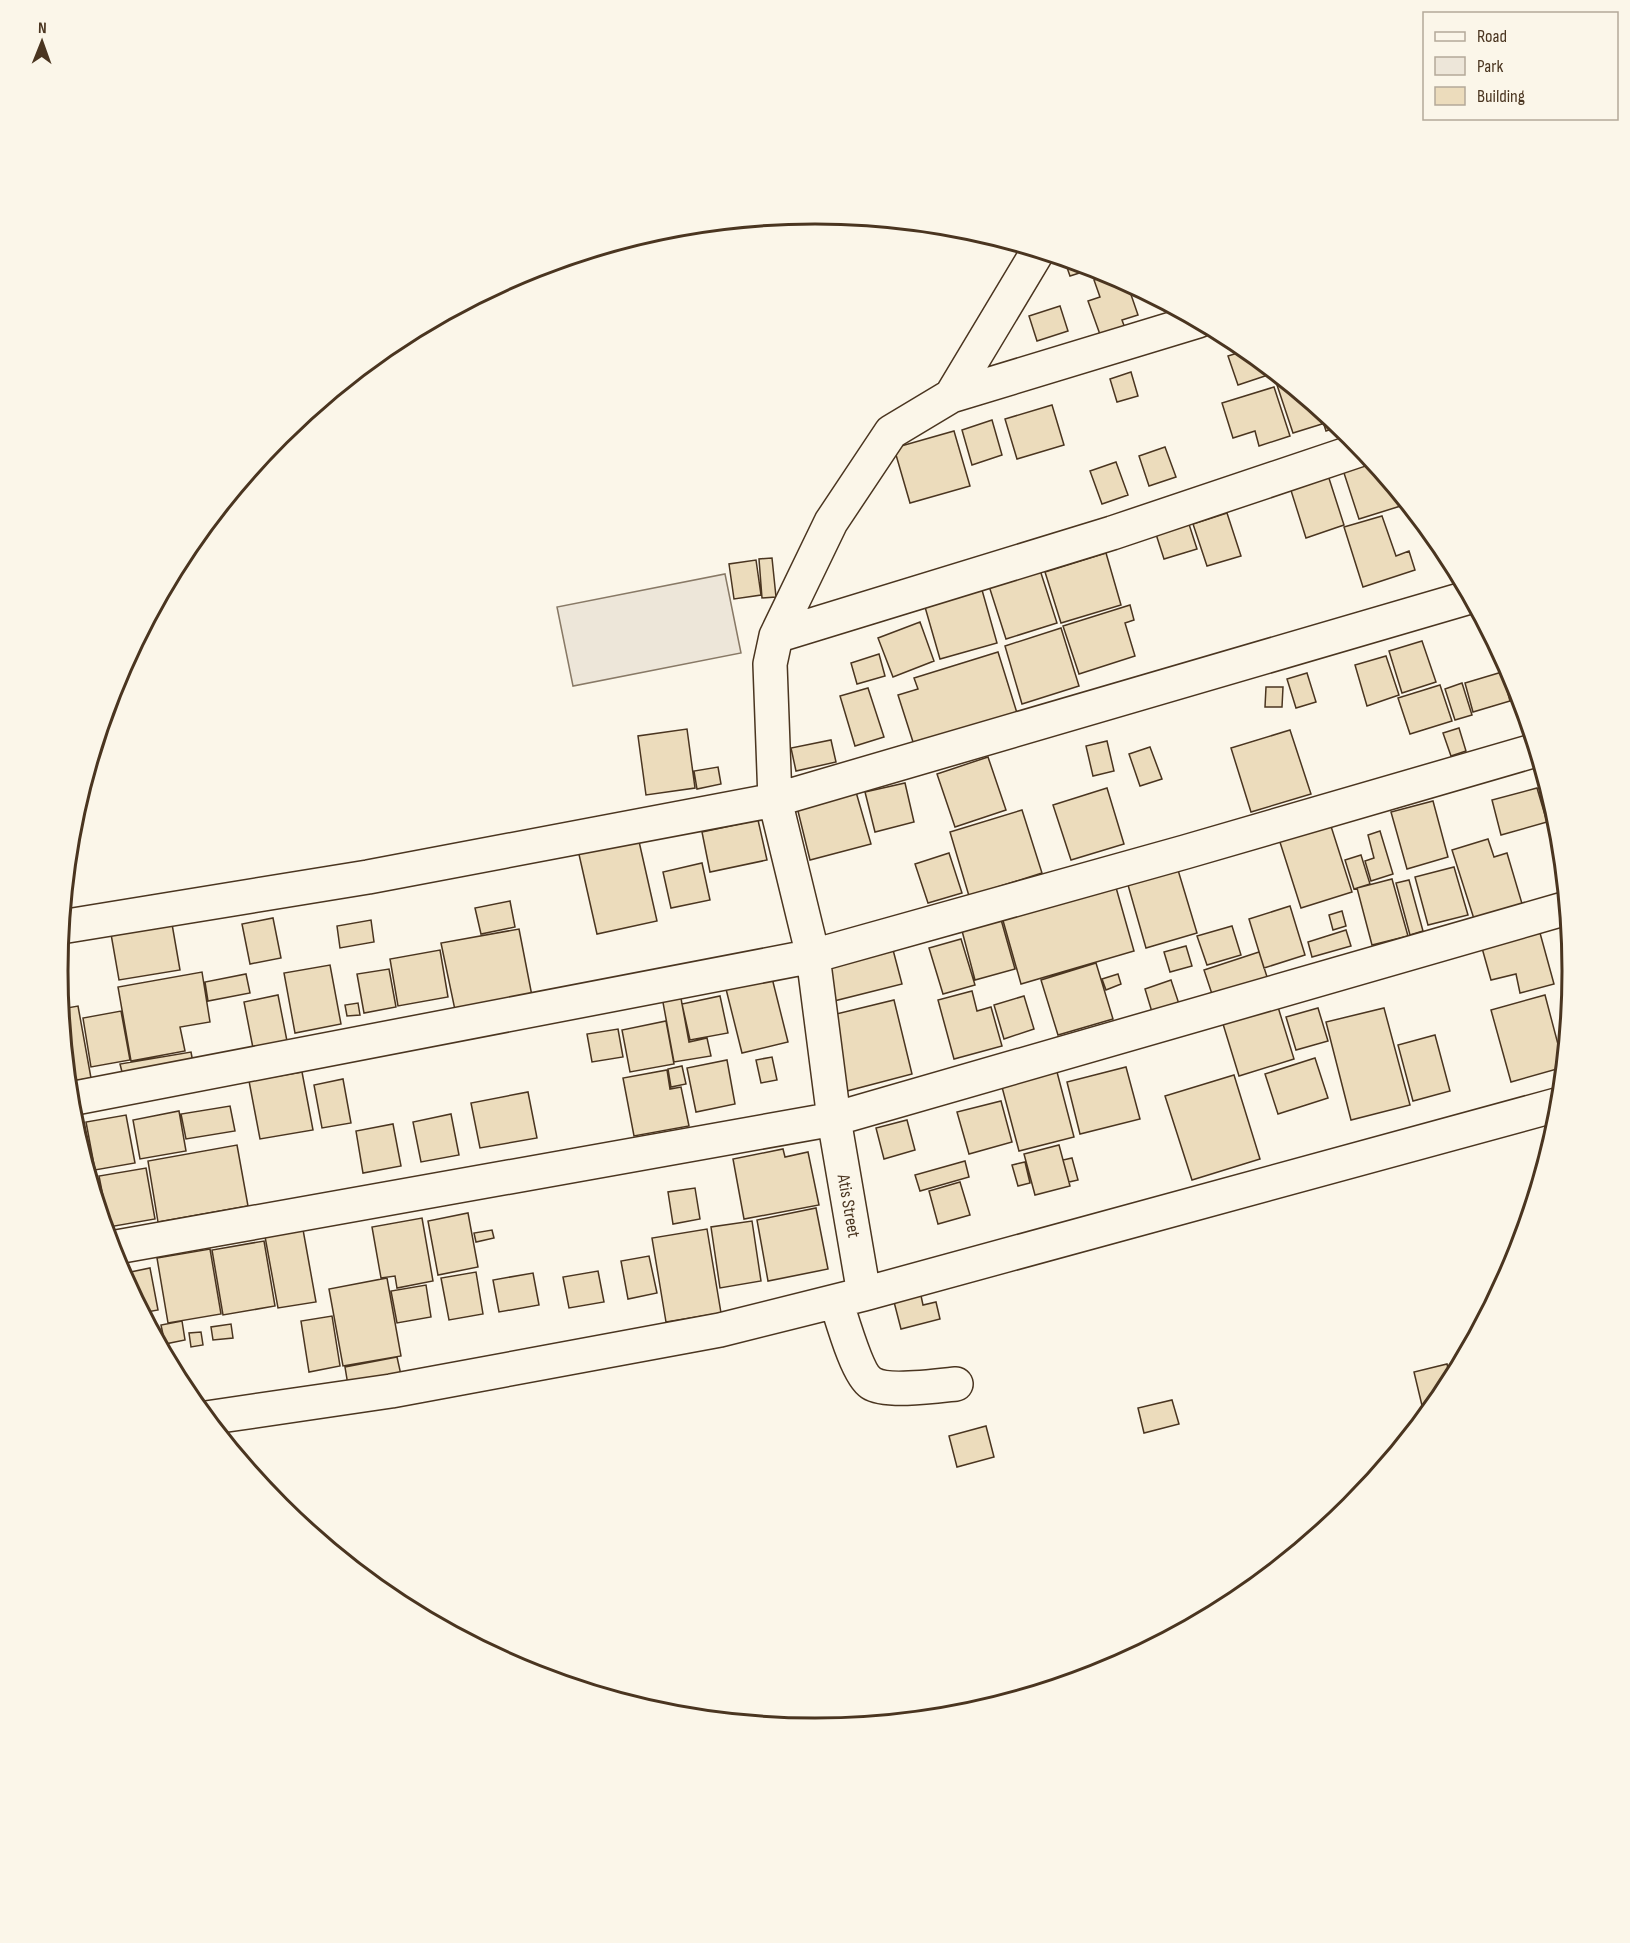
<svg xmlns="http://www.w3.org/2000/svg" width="1630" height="1943" viewBox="0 0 1630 1943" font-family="'Sofia Sans Condensed',sans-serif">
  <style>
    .green { fill: #ede6d9; stroke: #887966; stroke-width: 1.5 }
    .building { fill: #ecdcbc; stroke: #4a3520; stroke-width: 1.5 }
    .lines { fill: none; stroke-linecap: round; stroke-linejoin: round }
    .minor-casing { stroke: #4a3520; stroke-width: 36 }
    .minor { stroke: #fbf6e9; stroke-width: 33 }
    .labels { text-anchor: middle; stroke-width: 4.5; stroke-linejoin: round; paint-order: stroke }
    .street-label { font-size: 18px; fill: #4a3520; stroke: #fbf6e9 }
    .rim { fill: none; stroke: #4a3520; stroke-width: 3 }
  </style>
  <rect width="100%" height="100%" fill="#fbf6e9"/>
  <path class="green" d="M 725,574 L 741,653 L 573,686 L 557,607 Z"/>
  <path class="building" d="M 1064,259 L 1095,268 L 1070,276 Z
    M 1111,274 L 1127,283 L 1138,315 L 1122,320 L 1126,331 L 1102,340 L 1088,301 L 1100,297 L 1094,280 Z
    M 1060,306 L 1068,331 L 1037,341 L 1029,316 Z
    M 1247,350 L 1269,368 L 1271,374 L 1238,385 L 1228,356 Z
    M 1131,372 L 1138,396 L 1117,402 L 1110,379 Z
    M 1286,382 L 1316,407 L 1322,424 L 1293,433 L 1277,385 Z
    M 1274,387 L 1290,436 L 1259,446 L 1255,431 L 1233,438 L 1222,403 Z
    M 1052,405 L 1064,445 L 1017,459 L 1005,419 Z
    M 1319,409 L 1340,426 L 1326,431 Z
    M 992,420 L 1002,455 L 972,465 L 962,430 Z
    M 954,431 L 970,486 L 910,503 L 894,448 Z
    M 1165,447 L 1176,477 L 1149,486 L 1139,456 Z
    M 1372,461 L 1407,504 L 1359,519 L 1343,470 Z
    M 1116,462 L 1128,495 L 1102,504 L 1090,471 Z
    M 1326,469 L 1344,525 L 1306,538 L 1288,481 Z
    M 1227,513 L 1241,556 L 1207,566 L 1193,524 Z
    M 1382,516 L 1396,556 L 1409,551 L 1415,570 L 1363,587 L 1344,527 Z
    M 1187,518 L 1197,549 L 1164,559 L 1154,528 Z
    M 1106,553 L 1121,605 L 1061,623 L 1045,572 Z
    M 772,558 L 776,597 L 762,598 L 759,559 Z
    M 756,560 L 761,595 L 734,599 L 729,564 Z
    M 1040,570 L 1057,623 L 1006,639 L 989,586 Z
    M 982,590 L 997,643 L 940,659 L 925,607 Z
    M 1130,605 L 1134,620 L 1125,623 L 1135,656 L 1079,674 L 1063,626 Z
    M 920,622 L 934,661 L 893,677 L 878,638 Z
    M 1061,628 L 1079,686 L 1022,704 L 1005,646 Z
    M 1422,641 L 1436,682 L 1402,693 L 1389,651 Z
    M 998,652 L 1017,713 L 914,745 L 898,695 L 918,689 L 914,678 Z
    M 879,654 L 885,676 L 857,684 L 851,663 Z
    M 1386,656 L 1399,695 L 1367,706 L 1355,665 Z
    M 1509,669 L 1520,695 L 1512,697 L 1505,670 Z
    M 1502,672 L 1510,701 L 1473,712 L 1465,683 Z
    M 1307,673 L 1316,702 L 1296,708 L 1287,679 Z
    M 1462,683 L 1472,715 L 1455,720 L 1445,689 Z
    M 1440,685 L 1452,721 L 1410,734 L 1398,698 Z
    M 1266,687 L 1283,687 L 1282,707 L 1265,707 Z
    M 868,688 L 884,737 L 855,746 L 840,696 Z
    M 1459,728 L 1466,751 L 1451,756 L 1443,733 Z
    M 687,729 L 695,788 L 646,795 L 638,736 Z
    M 1290,730 L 1311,794 L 1251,812 L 1231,748 Z
    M 831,740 L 836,762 L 796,771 L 791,748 Z
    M 1107,741 L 1114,771 L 1093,776 L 1086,746 Z
    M 1150,747 L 1162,779 L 1140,786 L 1129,754 Z
    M 988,757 L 1006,810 L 955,827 L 937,774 Z
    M 718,767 L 721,784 L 697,789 L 694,771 Z
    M 905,783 L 914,822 L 875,832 L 865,792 Z
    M 1107,788 L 1124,844 L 1071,860 L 1053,805 Z
    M 1537,788 L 1547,822 L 1501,835 L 1492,800 Z
    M 856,792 L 871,844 L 810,860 L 797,807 Z
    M 1433,801 L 1448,857 L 1407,869 L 1391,812 Z
    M 1022,810 L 1042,873 L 969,896 L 950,832 Z
    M 758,820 L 767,860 L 710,872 L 702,832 Z
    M 1329,820 L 1352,892 L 1301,908 L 1278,836 Z
    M 1380,831 L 1393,874 L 1371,881 L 1365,861 L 1374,858 L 1368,835 Z
    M 638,837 L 657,921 L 597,934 L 578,850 Z
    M 1488,839 L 1494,857 L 1507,853 L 1523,907 L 1475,922 L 1452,850 Z
    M 949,853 L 962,893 L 928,903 L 915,864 Z
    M 1361,855 L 1370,884 L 1354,889 L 1345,860 Z
    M 702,863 L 710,900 L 671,908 L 663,872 Z
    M 1454,867 L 1468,915 L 1428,925 L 1415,877 Z
    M 1178,870 L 1197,933 L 1146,948 L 1128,885 Z
    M 1392,879 L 1408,936 L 1372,945 L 1357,888 Z
    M 1409,880 L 1423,931 L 1410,935 L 1396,883 Z
    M 1115,884 L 1134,951 L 1021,984 L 1002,917 Z
    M 510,901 L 515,927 L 481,934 L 475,908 Z
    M 1290,906 L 1305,955 L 1264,968 L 1249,919 Z
    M 1342,911 L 1346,926 L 1333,930 L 1329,915 Z
    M 1000,916 L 1015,969 L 975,980 L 961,927 Z
    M 273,918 L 281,958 L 250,964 L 242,924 Z
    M 371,920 L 374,942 L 340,948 L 337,926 Z
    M 172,924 L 180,970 L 119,980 L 111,934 Z
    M 1232,926 L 1241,955 L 1207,965 L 1197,936 Z
    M 519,929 L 532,996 L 455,1010 L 441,943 Z
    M 1346,930 L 1351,946 L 1312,957 L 1308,942 Z
    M 1540,933 L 1554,984 L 1520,993 L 1516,974 L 1491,980 L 1482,948 Z
    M 961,939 L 975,985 L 943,994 L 929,948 Z
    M 892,946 L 902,984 L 834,1001 L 824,963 Z
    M 1186,946 L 1192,966 L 1170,972 L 1164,952 Z
    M 440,950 L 448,997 L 398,1006 L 390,959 Z
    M 1259,952 L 1269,983 L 1214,1000 L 1204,970 Z
    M 1096,963 L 1113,1019 L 1058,1035 L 1041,980 Z
    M 330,965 L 341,1024 L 295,1033 L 284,973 Z
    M 389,969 L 396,1007 L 364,1013 L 357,974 Z
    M 202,972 L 210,1022 L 180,1027 L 185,1051 L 131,1061 L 118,987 Z
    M 246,974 L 250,993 L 208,1001 L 205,982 Z
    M 1118,974 L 1121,984 L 1106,990 L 1102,979 Z
    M 772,978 L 788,1042 L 742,1053 L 726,989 Z
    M 1171,980 L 1179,1004 L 1152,1012 L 1145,989 Z
    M 972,991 L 977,1011 L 991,1007 L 1002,1046 L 954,1059 L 938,1000 Z
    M 680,993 L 689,1042 L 707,1038 L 711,1056 L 674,1062 L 662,997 Z
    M 278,995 L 287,1041 L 253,1048 L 244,1002 Z
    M 1545,995 L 1564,1067 L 1511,1082 L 1491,1010 Z
    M 720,996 L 728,1033 L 690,1040 L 682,1004 Z
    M 1024,996 L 1034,1029 L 1004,1039 L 994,1005 Z
    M 894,1000 L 912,1074 L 847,1091 L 828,1016 Z
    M 358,1003 L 360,1015 L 347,1016 L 345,1005 Z
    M 78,1006 L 91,1078 L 68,1082 L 61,1009 Z
    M 1278,1007 L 1294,1059 L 1239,1076 L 1223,1024 Z
    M 1318,1008 L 1328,1041 L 1296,1050 L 1286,1017 Z
    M 1384,1008 L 1410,1105 L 1351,1120 L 1326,1022 Z
    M 121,1011 L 130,1060 L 91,1067 L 83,1018 Z
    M 666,1021 L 674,1064 L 630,1072 L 622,1030 Z
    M 618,1029 L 623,1057 L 592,1062 L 587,1034 Z
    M 1435,1035 L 1450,1091 L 1413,1101 L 1398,1045 Z
    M 191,1052 L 194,1068 L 124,1080 L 120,1064 Z
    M 772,1057 L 777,1080 L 761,1083 L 756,1060 Z
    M 1315,1058 L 1328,1098 L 1278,1114 L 1265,1074 Z
    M 727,1060 L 735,1104 L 696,1112 L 687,1068 Z
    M 682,1066 L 686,1084 L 671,1087 L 668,1069 Z
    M 1126,1067 L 1140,1119 L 1080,1134 L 1067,1082 Z
    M 667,1070 L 670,1089 L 681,1087 L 689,1126 L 634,1136 L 623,1078 Z
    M 302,1072 L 313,1130 L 260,1139 L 249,1081 Z
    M 1057,1072 L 1074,1137 L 1019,1151 L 1002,1087 Z
    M 1234,1075 L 1260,1159 L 1192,1180 L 1165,1096 Z
    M 343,1079 L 351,1123 L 322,1128 L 314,1085 Z
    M 528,1092 L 537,1138 L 480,1148 L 471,1103 Z
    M 1001,1101 L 1012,1142 L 969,1154 L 957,1112 Z
    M 230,1106 L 235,1131 L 186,1139 L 181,1114 Z
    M 179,1111 L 186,1151 L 140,1159 L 133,1120 Z
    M 451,1114 L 459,1155 L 421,1162 L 413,1122 Z
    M 126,1115 L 135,1163 L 95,1170 L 86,1122 Z
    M 907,1120 L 915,1150 L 884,1159 L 876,1128 Z
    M 393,1124 L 401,1166 L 363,1173 L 356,1131 Z
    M 237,1145 L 248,1206 L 158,1222 L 148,1161 Z
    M 1059,1145 L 1070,1186 L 1035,1195 L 1024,1154 Z
    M 783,1149 L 785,1157 L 808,1152 L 819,1205 L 744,1219 L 733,1159 Z
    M 1072,1158 L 1078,1180 L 1069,1182 L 1063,1160 Z
    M 965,1161 L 969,1177 L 920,1191 L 915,1175 Z
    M 1025,1162 L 1030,1183 L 1018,1186 L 1012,1165 Z
    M 146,1168 L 155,1219 L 109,1227 L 99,1176 Z
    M 960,1182 L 970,1215 L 938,1224 L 929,1191 Z
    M 695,1188 L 700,1219 L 673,1224 L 668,1192 Z
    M 816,1208 L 828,1269 L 768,1281 L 757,1220 Z
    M 468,1213 L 478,1267 L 438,1275 L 428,1221 Z
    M 422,1218 L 433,1281 L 397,1288 L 395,1276 L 381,1278 L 372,1227 Z
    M 752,1221 L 761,1281 L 720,1288 L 711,1227 Z
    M 302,1224 L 316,1302 L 278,1308 L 264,1231 Z
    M 707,1229 L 721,1313 L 666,1322 L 652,1238 Z
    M 492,1230 L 494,1238 L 476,1242 L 474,1233 Z
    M 264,1241 L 275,1306 L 223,1315 L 212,1250 Z
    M 210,1249 L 221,1314 L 168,1323 L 157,1258 Z
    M 649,1256 L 657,1293 L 628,1299 L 621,1261 Z
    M 150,1268 L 158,1310 L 142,1313 L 121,1274 Z
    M 598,1271 L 604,1302 L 569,1308 L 563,1277 Z
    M 476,1272 L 483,1314 L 449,1320 L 441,1278 Z
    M 533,1273 L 539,1305 L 499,1312 L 493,1280 Z
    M 387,1278 L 401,1356 L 343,1366 L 329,1289 Z
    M 426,1285 L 431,1317 L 397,1323 L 391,1291 Z
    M 920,1291 L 923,1305 L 936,1302 L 940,1319 L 901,1329 L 893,1298 Z
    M 332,1316 L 340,1366 L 309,1372 L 301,1321 Z
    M 182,1321 L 185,1340 L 165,1344 L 161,1325 Z
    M 231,1324 L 233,1338 L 213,1340 L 211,1327 Z
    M 201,1332 L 203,1345 L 191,1347 L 189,1333 Z
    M 397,1357 L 401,1375 L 348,1385 L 345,1367 Z
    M 1447,1364 L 1451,1381 L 1445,1393 L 1425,1418 L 1414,1372 Z
    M 1172,1400 L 1179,1424 L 1144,1433 L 1138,1408 Z
    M 986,1426 L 994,1457 L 957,1467 L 949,1436 Z"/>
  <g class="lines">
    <defs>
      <path id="minor" d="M 951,396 L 1198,321
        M 776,636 L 1112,533 L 1362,449
        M 61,927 L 368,877 L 775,800 L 1470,597
        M 70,1099 L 813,956 L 1185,852 L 1536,750
        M 111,1248 L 834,1119 L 1567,908
        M 864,1294 L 834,1119 L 813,956 L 775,800 L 770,664 L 776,636 L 831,522 L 891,432 L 951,396 L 1038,251
        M 836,1301 C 842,1319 857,1374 871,1383 C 886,1393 937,1386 956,1384
        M 206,1418 L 391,1391 L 720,1330 L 864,1294 L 1560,1104"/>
    </defs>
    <use href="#minor" class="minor-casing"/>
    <use href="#minor" class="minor"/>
  </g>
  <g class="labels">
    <g class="street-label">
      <text transform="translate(849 1206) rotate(80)" y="6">Atis Street</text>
    </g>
  </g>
  <path d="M0 0H1630V1943H0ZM68 971a747 747 0 1 1 1494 0a747 747 0 1 1-1494 0Z" fill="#fbf6e9" fill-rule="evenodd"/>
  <path class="rim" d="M68 971a747 747 0 1 1 1494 0a747 747 0 1 1-1494 0Z"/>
  <rect x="1423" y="12" width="195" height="108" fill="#fbf6e9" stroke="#b4a999" stroke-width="1.5"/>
  <rect x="1435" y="32" width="30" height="9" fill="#fbf6e9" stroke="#b4a999" stroke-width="1.5"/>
  <text x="1477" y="42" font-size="18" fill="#4a3520">Road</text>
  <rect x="1435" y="57" width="30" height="18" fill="#ede6d9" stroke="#b4a999" stroke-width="1.5"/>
  <text x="1477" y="72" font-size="18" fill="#4a3520">Park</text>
  <rect x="1435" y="87" width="30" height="18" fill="#ecdcbc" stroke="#b4a999" stroke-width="1.5"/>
  <text x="1477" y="102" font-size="18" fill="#4a3520">Building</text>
  <g transform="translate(42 42) rotate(1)" stroke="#fbf6e9" stroke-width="4.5" paint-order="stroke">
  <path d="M0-4.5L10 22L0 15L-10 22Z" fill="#4a3520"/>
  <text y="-9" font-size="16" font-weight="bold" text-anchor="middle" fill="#4a3520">N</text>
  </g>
</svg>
